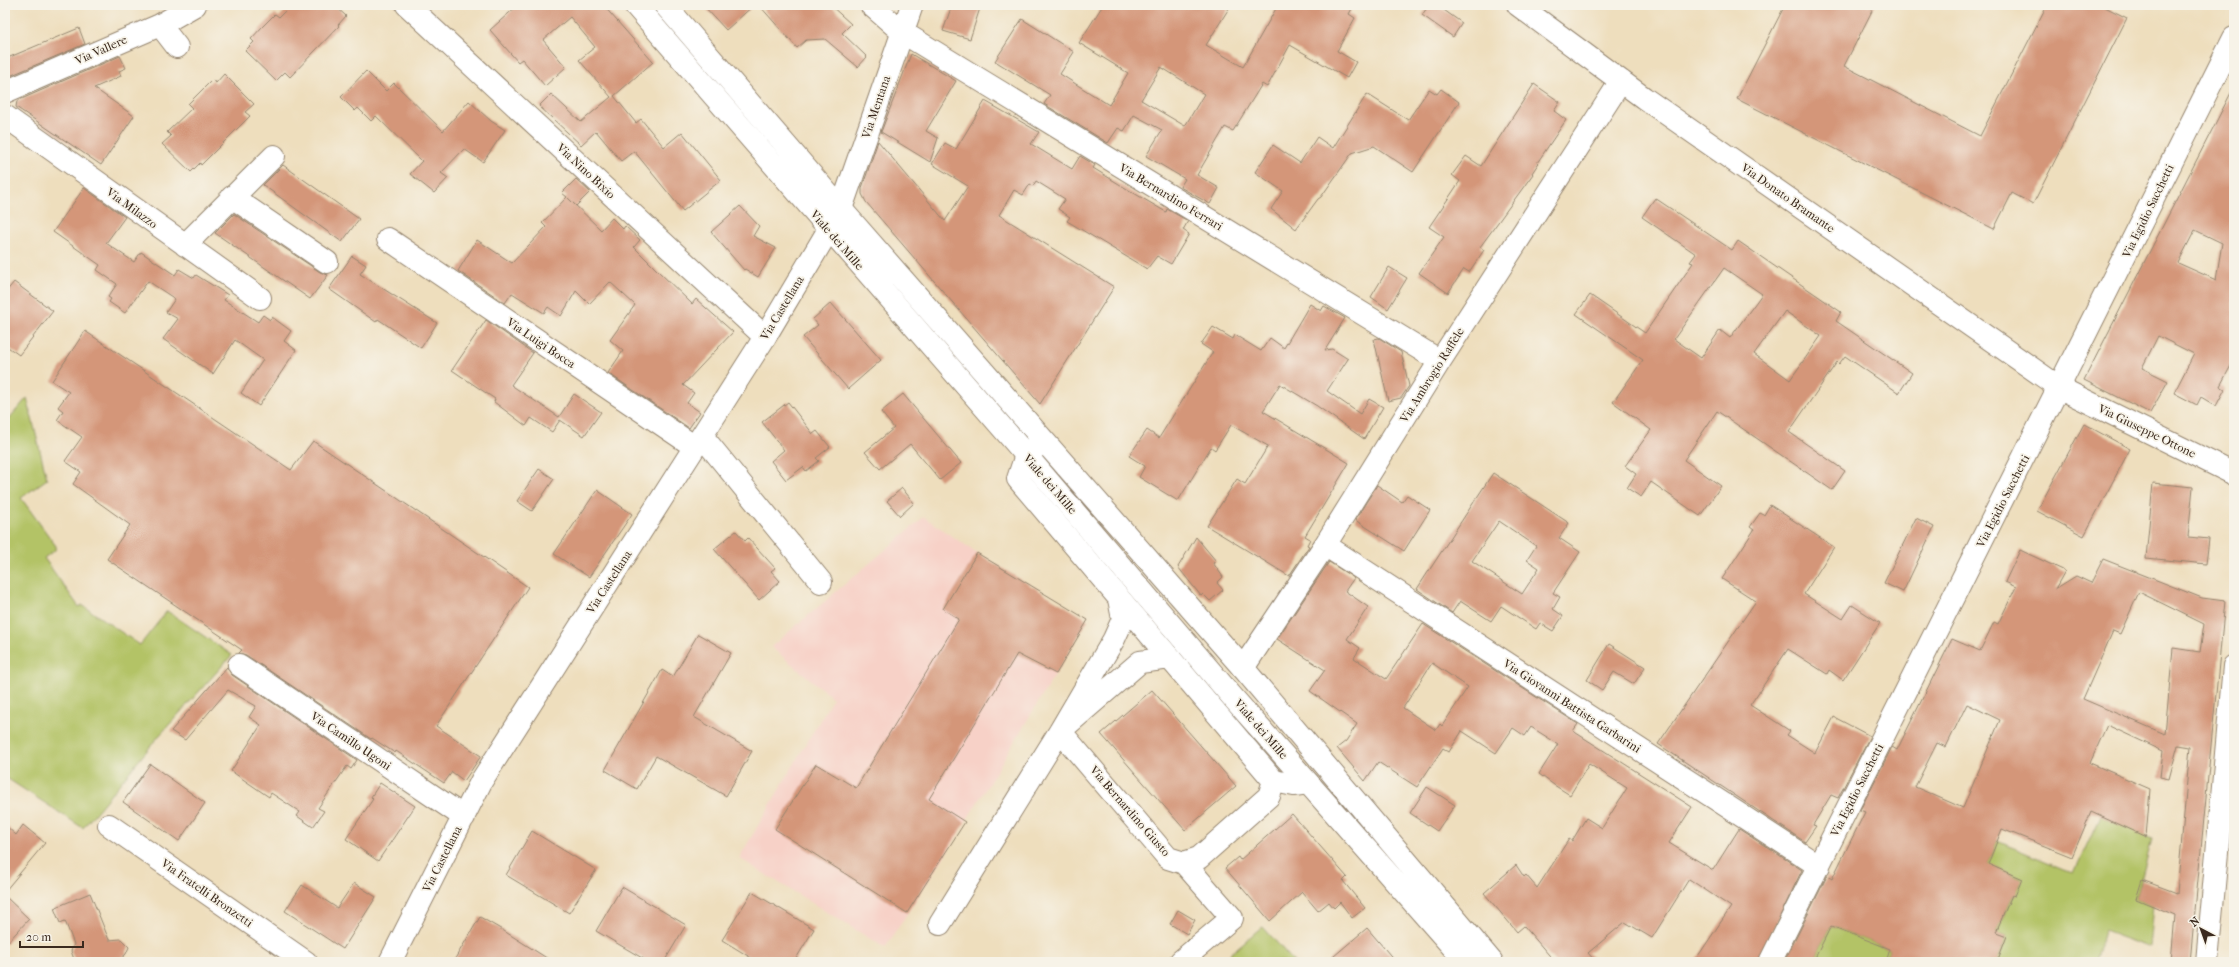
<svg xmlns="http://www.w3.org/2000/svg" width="2239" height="967" viewBox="0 0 2239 967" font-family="'IM FELL French Canon',serif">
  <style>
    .built { fill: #f7d1c7 }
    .grass { fill: #b3c366; stroke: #777642 }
    .building { fill: #d49679; fill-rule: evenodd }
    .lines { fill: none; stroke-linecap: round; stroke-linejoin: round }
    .minor-casing { stroke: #94846e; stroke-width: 24 }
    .major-casing { stroke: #94846e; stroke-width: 24 }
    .minor { stroke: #fff; stroke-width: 22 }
    .major { stroke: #fff; stroke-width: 22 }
    .labels { text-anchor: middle; stroke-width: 3.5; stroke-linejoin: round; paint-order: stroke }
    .street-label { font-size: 12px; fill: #3b2a1e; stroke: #f7f3e8 }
  </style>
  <rect width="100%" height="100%" fill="#f7f3e8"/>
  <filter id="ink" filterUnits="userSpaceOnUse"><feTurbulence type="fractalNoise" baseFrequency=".025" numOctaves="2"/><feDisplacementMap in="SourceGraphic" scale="8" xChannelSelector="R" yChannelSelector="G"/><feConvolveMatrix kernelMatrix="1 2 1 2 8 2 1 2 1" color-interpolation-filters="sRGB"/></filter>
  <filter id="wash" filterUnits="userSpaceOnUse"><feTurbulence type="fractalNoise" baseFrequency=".012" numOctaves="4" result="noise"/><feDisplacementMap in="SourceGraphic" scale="16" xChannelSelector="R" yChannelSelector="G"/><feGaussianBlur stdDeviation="0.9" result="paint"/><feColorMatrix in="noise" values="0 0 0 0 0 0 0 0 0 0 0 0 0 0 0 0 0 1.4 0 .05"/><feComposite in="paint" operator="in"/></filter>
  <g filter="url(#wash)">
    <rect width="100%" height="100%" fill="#eedebd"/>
    <path class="built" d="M 924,517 L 977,553 L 1088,620 L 951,846 L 885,948 L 739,858 L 833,698 L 771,647 Z"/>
    <path class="grass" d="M 27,398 L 47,479 L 21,498 L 56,546 L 56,549 L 44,558 L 79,607 L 82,605 L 140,645 L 167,611 L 232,655 L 159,736 L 83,828 L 5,777 L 5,423 Z
      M 2100,816 L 2152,839 L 2136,899 L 2154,906 L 2150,948 L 2104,931 L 2095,962 L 1997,962 L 2007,936 L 1996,932 L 2012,895 L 2015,896 L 2022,879 L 1988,864 L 1997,841 L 2074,873 Z
      M 1831,926 L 1890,949 L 1886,962 L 1813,962 Z
      M 1263,927 L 1294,962 L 1221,962 L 1258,930 Z"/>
    <g id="blocks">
      <path class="building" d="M 291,5 L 334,5 L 346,16 L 338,25 L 339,26 L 290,77 L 285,72 L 276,81 L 245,51 L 254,42 L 251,39 L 262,27 L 275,14 L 279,17 Z
        M 518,5 L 603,5 L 653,62 L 614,96 L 636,123 L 641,119 L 664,147 L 682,132 L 721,180 L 683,211 L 634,151 L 621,161 L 596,131 L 581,145 L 539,106 L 551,94 L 581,122 L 611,97 L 579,60 L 595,47 L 570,17 L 543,40 L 566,67 L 545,86 L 522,59 L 518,62 L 490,30 Z
        M 703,5 L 754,5 L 726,30 Z
        M 759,5 L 830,5 L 851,24 L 842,33 L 867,57 L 858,67 L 825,39 L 806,40 L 797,48 Z
        M 952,5 L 981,5 L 970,39 L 943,31 Z
        M 1103,5 L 1231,5 L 1206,45 L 1243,67 L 1278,5 L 1354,5 L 1349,14 L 1355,18 L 1337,51 L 1356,62 L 1347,78 L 1290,45 L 1267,87 L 1262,84 L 1233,131 L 1225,127 L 1197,175 L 1219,188 L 1210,204 L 1180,187 L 1185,179 L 1146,156 L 1162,130 L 1134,115 L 1124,131 L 1118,128 L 1108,143 L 1044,104 L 1050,95 L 995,61 L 1022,19 L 1074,52 L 1060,74 L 1109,105 L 1128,73 L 1079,43 ZM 1161,67 L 1204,94 L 1185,126 L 1141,100 Z
        M 1429,5 L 1437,5 L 1462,23 L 1453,37 L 1422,15 Z
        M 1785,5 L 1875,5 L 1844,66 L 1980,136 L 2047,5 L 2101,5 L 2127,18 L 2033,204 L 2012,193 L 1994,229 L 1737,99 Z
        M 79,28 L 85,44 L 5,78 L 5,59 Z
        M 911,54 L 956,81 L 926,131 L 938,138 L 930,162 L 881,132 Z
        M 120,56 L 126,68 L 119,71 L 121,76 L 94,88 L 134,116 L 101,165 L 16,107 L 17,101 Z
        M 366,71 L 386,91 L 394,83 L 443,131 L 469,101 L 491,121 L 505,130 L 483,162 L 464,149 L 441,173 L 448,178 L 434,193 L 410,174 L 422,161 L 376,116 L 371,121 L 358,108 L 355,111 L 341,97 Z
        M 224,74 L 254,104 L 245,112 L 250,116 L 201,165 L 200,163 L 191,172 L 162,144 L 171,136 L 167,132 L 192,108 L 188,104 L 212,80 L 216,83 Z
        M 1534,84 L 1560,102 L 1554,111 L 1566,120 L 1537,163 L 1538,164 L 1532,173 L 1533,174 L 1480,247 L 1484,250 L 1469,272 L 1464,269 L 1448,293 L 1419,273 L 1444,237 L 1429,227 L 1460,181 L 1452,175 L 1466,156 L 1481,166 Z
        M 2234,87 L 2234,360 L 2220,386 L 2225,389 L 2216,406 L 2201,397 L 2197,405 L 2174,393 L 2194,354 L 2158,336 L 2142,368 L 2168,381 L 2150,413 L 2084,380 ZM 2195,230 L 2222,243 L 2216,280 L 2178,263 Z
        M 1429,89 L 1437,94 L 1441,89 L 1459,102 L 1413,172 L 1374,146 L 1352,153 L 1321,197 L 1318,199 L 1296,229 L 1271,209 L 1283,191 L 1255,172 L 1273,145 L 1300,163 L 1317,137 L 1333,148 L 1367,94 L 1408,120 Z
        M 985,101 L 1039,132 L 1031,144 L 1072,169 L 1080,156 L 1095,165 L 1093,168 L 1132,192 L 1166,212 L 1167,209 L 1188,221 L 1183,230 L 1189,234 L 1171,264 L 1157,256 L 1147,269 L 1067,221 L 1070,217 L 1058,209 L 1065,199 L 1036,181 L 1033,186 L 1030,184 L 1023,195 L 1014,190 L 999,215 L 1114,287 L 1040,404 L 866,202 L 862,194 L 862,188 L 878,141 L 945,221 L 968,186 L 932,164 L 945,143 L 956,149 Z
        M 283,165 L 359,219 L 342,242 L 263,185 Z
        M 576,179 L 590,192 L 576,206 L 568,198 L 601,230 L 612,218 L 623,229 L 625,226 L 640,240 L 634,247 L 657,270 L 692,304 L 696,299 L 733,332 L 683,385 L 694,393 L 687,403 L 700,412 L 689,428 L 608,373 L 623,351 L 610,340 L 635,305 L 610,282 L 589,304 L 576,291 L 561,316 L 548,307 L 544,313 L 512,293 L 505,303 L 458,271 L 477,240 L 512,263 L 546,227 L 542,223 L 567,197 L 562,193 Z
        M 84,188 L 125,217 L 106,243 L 134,262 L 141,252 L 175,275 L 179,269 L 194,278 L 196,275 L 228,295 L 224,300 L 258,322 L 263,315 L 270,320 L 272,317 L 291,331 L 284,341 L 296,350 L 259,406 L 241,393 L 263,360 L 235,340 L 213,374 L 163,339 L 178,319 L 166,312 L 175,299 L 148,281 L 125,313 L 109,302 L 111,299 L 108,297 L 117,284 L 97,270 L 100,265 L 53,232 Z
        M 1655,198 L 1732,250 L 1738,241 L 1841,312 L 1836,321 L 1912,373 L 1899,393 L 1845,356 L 1839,364 L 1837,362 L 1789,432 L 1845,471 L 1832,490 L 1717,411 L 1684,460 L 1721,486 L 1700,516 L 1651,482 L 1641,497 L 1627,488 L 1636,474 L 1625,466 L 1651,430 L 1613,402 L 1643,360 L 1576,314 L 1590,295 L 1645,333 L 1693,263 L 1690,262 L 1696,254 L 1642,217 ZM 1724,268 L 1762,294 L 1730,338 L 1720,330 L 1701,358 L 1674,339 ZM 1785,311 L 1821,336 L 1790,380 L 1754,354 Z
        M 740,206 L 759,226 L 753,236 L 776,248 L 758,277 L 745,269 L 744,270 L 711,232 Z
        M 234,214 L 320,272 L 328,275 L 310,299 L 215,233 Z
        M 352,256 L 366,265 L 360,274 L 437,323 L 421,348 L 378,319 L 376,322 L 329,289 Z
        M 1389,267 L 1407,278 L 1388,309 L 1371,297 Z
        M 14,282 L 53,311 L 19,355 L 5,345 L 5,293 Z
        M 831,303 L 881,360 L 848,389 L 803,337 L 818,325 L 813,319 Z
        M 1310,304 L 1321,311 L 1324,306 L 1345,318 L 1325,350 L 1332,349 L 1348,359 L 1327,391 L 1360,414 L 1369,399 L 1383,407 L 1364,439 L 1317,406 L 1280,384 L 1263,411 L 1349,463 L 1305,536 L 1310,539 L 1307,545 L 1309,546 L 1289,576 L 1207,526 L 1237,479 L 1245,484 L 1268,446 L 1231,425 L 1215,450 L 1211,447 L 1178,501 L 1139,477 L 1145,466 L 1129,456 L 1147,430 L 1159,438 L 1213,352 L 1201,344 L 1213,327 L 1233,339 L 1235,335 L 1261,351 L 1270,338 L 1284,348 Z
        M 486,320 L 533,353 L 511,385 L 559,417 L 574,394 L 601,412 L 584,436 L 560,420 L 552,432 L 531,418 L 526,426 L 494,402 L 495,399 L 452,370 Z
        M 85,331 L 291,470 L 313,441 L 528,587 L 436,726 L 481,756 L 464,781 L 452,772 L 444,783 L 396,751 L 395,753 L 372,738 L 371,739 L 246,655 L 239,653 L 242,650 L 107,559 L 130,525 L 73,484 L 81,472 L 65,461 L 82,437 L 57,420 L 63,411 L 58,407 L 69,392 L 52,381 Z
        M 1379,338 L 1401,352 L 1409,386 L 1401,398 L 1388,401 L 1374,339 Z
        M 903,394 L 961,463 L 940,480 L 910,444 L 880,469 L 865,452 L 894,428 L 881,412 Z
        M 788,402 L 813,434 L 817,431 L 830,447 L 816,458 L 819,461 L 806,471 L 803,467 L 786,480 L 771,461 L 784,450 L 762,422 Z
        M 2084,424 L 2130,449 L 2084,536 L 2037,511 Z
        M 539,469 L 554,479 L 532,511 L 517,501 Z
        M 1493,473 L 1569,523 L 1559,538 L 1580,552 L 1553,593 L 1560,597 L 1553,609 L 1563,616 L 1553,631 L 1540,623 L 1536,629 L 1501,606 L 1491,621 L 1460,601 L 1452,613 L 1417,589 ZM 1499,521 L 1536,546 L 1527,560 L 1539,568 L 1522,594 L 1472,561 Z
        M 2153,483 L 2193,487 L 2188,537 L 2209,539 L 2206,564 L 2146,558 Z
        M 1377,485 L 1402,502 L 1407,495 L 1430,510 L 1404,551 L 1355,520 Z
        M 902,488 L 914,503 L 900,516 L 887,501 Z
        M 597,490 L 632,514 L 589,577 L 554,554 Z
        M 1770,505 L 1834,547 L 1804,594 L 1843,619 L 1852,605 L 1880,623 L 1843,680 L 1829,670 L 1827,674 L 1788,649 L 1750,705 L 1790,731 L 1787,735 L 1815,753 L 1834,717 L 1870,736 L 1838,798 L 1831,795 L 1813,825 L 1816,826 L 1805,842 L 1658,744 L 1756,601 L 1722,579 L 1754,530 L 1750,527 L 1760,513 L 1764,515 Z
        M 1916,518 L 1934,527 L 1903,592 L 1884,583 Z
        M 736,531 L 745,541 L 748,538 L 775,568 L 771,571 L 780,581 L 759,600 L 714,549 Z
        M 1196,537 L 1216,561 L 1213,563 L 1223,577 L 1217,583 L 1223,590 L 1210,601 L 1203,594 L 1201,596 L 1178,567 Z
        M 2020,550 L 2065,571 L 2055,589 L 2076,576 L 2091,583 L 2103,559 L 2202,598 L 2225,601 L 2190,962 L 2171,962 L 2175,915 L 2136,899 L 2142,880 L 2177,893 L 2190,747 L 2178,745 L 2169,779 L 2160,777 L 2163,751 L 2107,725 L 2090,763 L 2150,789 L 2146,837 L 2091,812 L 2072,857 L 2002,829 L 1988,864 L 2022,879 L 2015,896 L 2012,895 L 1996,932 L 2007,936 L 1997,962 L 1886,962 L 1890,949 L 1831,926 L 1813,962 L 1784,962 L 1827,876 L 1832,879 L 1865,812 L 1860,810 L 1892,747 L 1897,750 L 1952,639 L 1980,651 L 1994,622 L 1998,624 L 2016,587 L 2005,582 ZM 2139,592 L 2204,624 L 2200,652 L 2173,648 L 2165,734 L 2083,699 L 2113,631 L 2120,634 ZM 1967,704 L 2000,720 L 1963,808 L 1915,787 L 1937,743 L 1946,747 Z
        M 977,553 L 1088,620 L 1056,674 L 1017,654 L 929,799 L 965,822 L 907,913 L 775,829 L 816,764 L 856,788 L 959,619 L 943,609 Z
        M 1329,562 L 1354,578 L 1345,591 L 1368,607 L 1347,639 L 1360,648 L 1354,658 L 1386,679 L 1423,624 L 1578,724 L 1573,731 L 1692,807 L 1669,843 L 1713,870 L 1739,829 L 1802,870 L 1758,962 L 1694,962 L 1731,907 L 1689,879 L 1652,938 L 1625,922 L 1588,953 L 1596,962 L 1555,962 L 1524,926 L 1517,932 L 1484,893 L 1516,865 L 1524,877 L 1526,875 L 1537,888 L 1569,839 L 1572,841 L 1586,818 L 1602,828 L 1627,788 L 1589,764 L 1570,795 L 1554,785 L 1539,774 L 1558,744 L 1531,727 L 1525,736 L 1513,728 L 1496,753 L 1462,731 L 1449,752 L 1443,748 L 1417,787 L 1378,762 L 1365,781 L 1337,748 L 1346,741 L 1357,724 L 1310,691 L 1325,670 L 1277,639 ZM 1432,663 L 1468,687 L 1442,726 L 1440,724 L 1436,730 L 1403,708 Z
        M 698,634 L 731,653 L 694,717 L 752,751 L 726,796 L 656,756 L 637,789 L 605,770 L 662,670 L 673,677 Z
        M 1609,644 L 1645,667 L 1634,684 L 1614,672 L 1602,690 L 1587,680 Z
        M 227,667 L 232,675 L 357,760 L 351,769 L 347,766 L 318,808 L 324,811 L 313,827 L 297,816 L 300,812 L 271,793 L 269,797 L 231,771 L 261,725 L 249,717 L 256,706 L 228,690 L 185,740 L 171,731 Z
        M 1152,690 L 1236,786 L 1185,830 L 1101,734 Z
        M 150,764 L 205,803 L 179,841 L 123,802 Z
        M 380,783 L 415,806 L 378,861 L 346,839 L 373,799 L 371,797 Z
        M 1427,787 L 1455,805 L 1437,831 L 1410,813 Z
        M 1292,814 L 1347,877 L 1343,881 L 1365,908 L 1352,918 L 1340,902 L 1334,908 L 1329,902 L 1318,911 L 1302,892 L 1270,921 L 1225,868 L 1238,857 L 1240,860 Z
        M 5,825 L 16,835 L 23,825 L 45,843 L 5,891 Z
        M 532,831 L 596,870 L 569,913 L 506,875 Z
        M 354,883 L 376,897 L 343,949 L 285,911 L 302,885 L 337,908 Z
        M 622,887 L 686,925 L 664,962 L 649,962 L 596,931 Z
        M 752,892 L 814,929 L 794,962 L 758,962 L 722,940 Z
        M 90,893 L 109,940 L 121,939 L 129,947 L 126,954 L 117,962 L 75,962 L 71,951 L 74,944 L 65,921 L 60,923 L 54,908 Z
        M 5,896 L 29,919 L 5,945 Z
        M 1178,910 L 1195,920 L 1187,934 L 1170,924 Z
        M 480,917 L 504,931 L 553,962 L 453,962 Z
        M 1367,928 L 1396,962 L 1327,962 Z"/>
    </g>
  </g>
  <g filter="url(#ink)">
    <use href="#blocks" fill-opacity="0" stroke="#94846e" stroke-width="1"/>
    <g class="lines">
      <defs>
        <path id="minor" d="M 407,5 L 765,337
          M 871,5 L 902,32 L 1440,361
          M 1518,5 L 1644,98 L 2060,388 L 2234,474
          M 160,25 L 177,47
          M 5,92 L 160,25 L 195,5
          M 5,116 L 260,298
          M 232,197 L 327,262
          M 388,239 L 695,447
          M 185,245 L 274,156
          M 702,436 L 821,582
          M 1040,444 L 1026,455 L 1018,479 L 1274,781 L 1294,785 L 1308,783
          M 1325,545 L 1819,866
          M 1170,658 L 1140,662 L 1060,731 L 1168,858 L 1184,863 L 1199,858 L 1269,796 L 1274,781
          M 239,665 L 464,817
          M 1243,668 L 1325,545 L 1440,361 L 1621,81
          M 109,825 L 306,962
          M 940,924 L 1060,731 L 1114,639 L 1123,619 L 1119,599
          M 1181,961 L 1232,918 L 1184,863
          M 390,962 L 482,780 L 765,337 L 841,209 L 912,5
          M 1770,962 L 2234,38"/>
        <path id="major" d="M 635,5 L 1026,455 L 1235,700 L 1466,962
          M 665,5 L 841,209 L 1243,668 L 1492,962
          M 2207,962 L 2234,666"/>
      </defs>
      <use href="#minor" class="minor-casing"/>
      <use href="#major" class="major-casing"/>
      <use href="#minor" class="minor"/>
      <use href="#major" class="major"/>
    </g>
  </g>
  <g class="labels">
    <g class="street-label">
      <text transform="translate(101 50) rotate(-24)" y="4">Via Vallere</text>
      <text transform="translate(876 107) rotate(-71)" y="4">Via Mentana</text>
      <text transform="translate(586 171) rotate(43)" y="4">Via Nino Bixio</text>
      <text transform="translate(1171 197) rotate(31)" y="4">Via Bernardino Ferrari</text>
      <text transform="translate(1788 198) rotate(35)" y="4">Via Donato Bramante</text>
      <text transform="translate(132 208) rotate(36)" y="4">Via Milazzo</text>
      <text transform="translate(2148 211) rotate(-64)" y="4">Via Egidio Sacchetti</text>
      <text transform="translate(837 240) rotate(49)" y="4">Viale dei Mille</text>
      <text transform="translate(782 308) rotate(-59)" y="4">Via Castellana</text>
      <text transform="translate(541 343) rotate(34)" y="4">Via Luigi Bocca</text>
      <text transform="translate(1432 375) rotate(-58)" y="4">Via Ambrogio Raffele</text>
      <text transform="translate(2147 431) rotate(26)" y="4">Via Giuseppe Ottone</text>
      <text transform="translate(1050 484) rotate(49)" y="4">Viale dei Mille</text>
      <text transform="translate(2003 501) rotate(-63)" y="4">Via Egidio Sacchetti</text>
      <text transform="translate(609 582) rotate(-57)" y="4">Via Castellana</text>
      <text transform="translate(1572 706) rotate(33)" y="4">Via Giovanni Battista Garbarini</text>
      <text transform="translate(1261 729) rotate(49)" y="4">Viale dei Mille</text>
      <text transform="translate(351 741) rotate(34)" y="4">Via Camillo Ugoni</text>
      <text transform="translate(1857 790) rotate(-63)" y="4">Via Egidio Sacchetti</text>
      <text transform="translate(1130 811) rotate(49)" y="4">Via Bernardino Giusto</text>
      <text transform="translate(442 859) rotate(-63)" y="4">Via Castellana</text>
      <text transform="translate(207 893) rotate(35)" y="4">Via Fratelli Bronzetti</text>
    </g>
  </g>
  <rect width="2239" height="967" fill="none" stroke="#f7f3e8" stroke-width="20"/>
  <g transform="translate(2201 929) rotate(319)" stroke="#f7f3e8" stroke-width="3" paint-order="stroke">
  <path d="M0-3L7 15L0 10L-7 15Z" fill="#3b2a1e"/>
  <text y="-6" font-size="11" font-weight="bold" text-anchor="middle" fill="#3b2a1e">N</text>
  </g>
  <path d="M20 941v6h63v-6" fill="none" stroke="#3b2a1e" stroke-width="2"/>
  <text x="26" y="941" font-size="12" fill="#3b2a1e" stroke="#f7f3e8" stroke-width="3" paint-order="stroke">20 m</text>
</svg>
